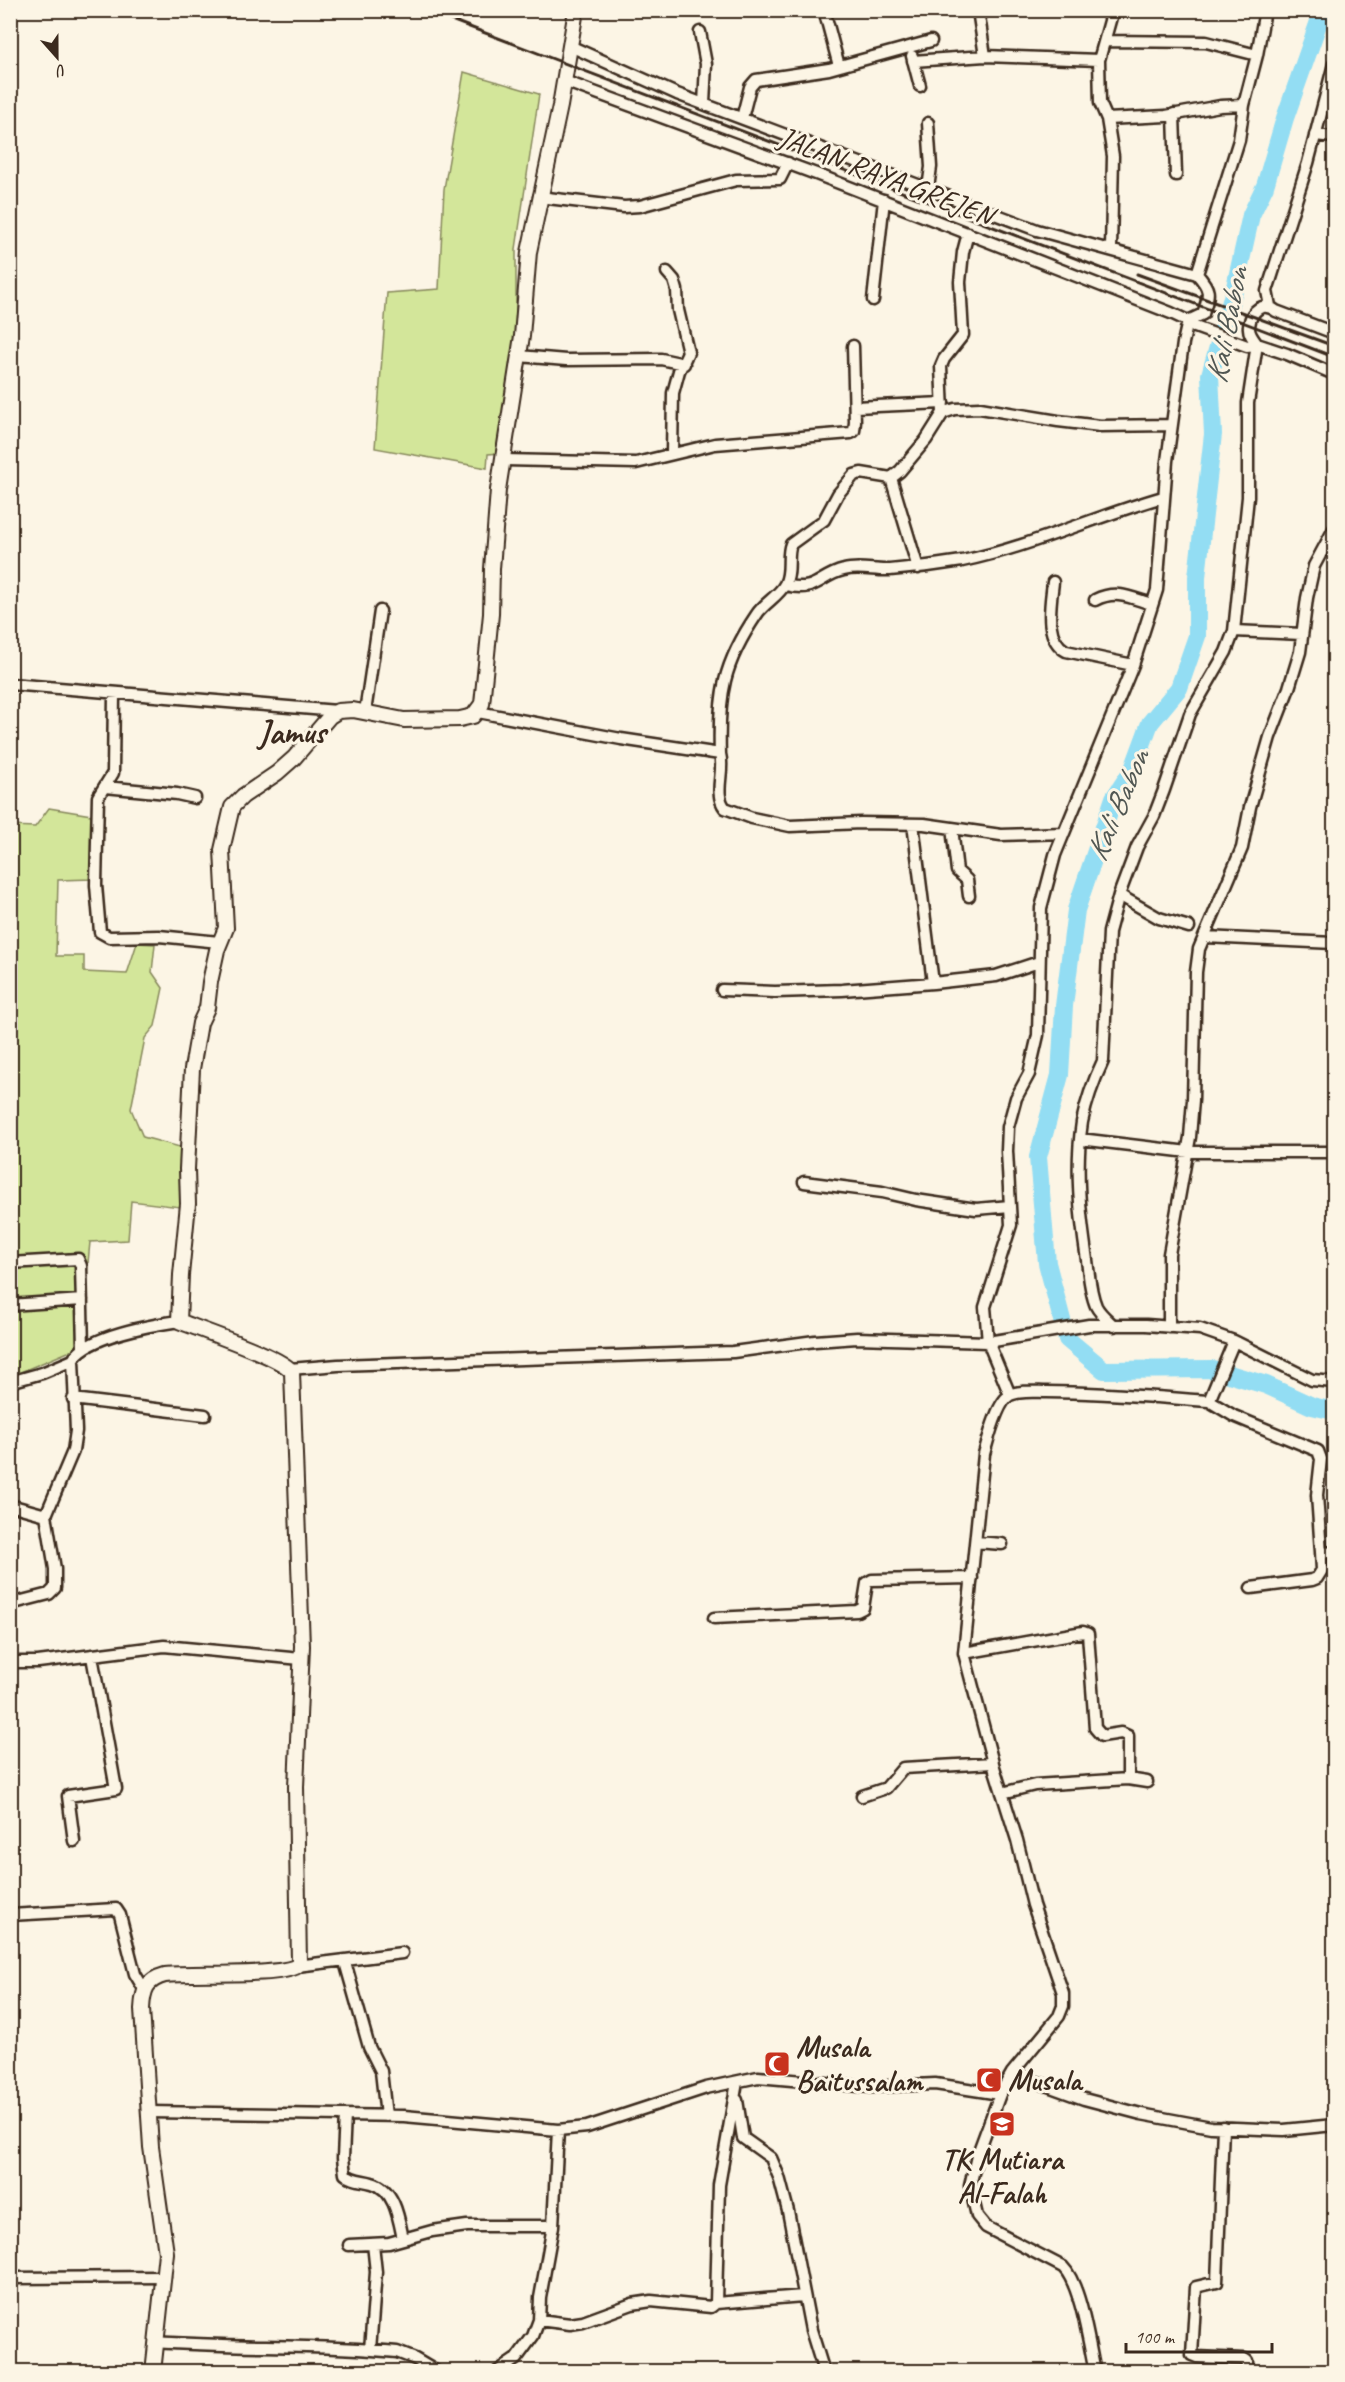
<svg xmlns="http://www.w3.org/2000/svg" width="1345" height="2382" viewBox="0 0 1345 2382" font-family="Caveat,sans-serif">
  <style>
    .green { fill: #d3e69a; stroke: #87885c; stroke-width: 1.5 }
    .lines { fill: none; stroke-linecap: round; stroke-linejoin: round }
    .river { stroke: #93ddf3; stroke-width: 18 }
    .minor-casing { stroke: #3b2a1e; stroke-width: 15 }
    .tertiary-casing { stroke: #3b2a1e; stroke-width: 18 }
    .minor { stroke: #fcf5e5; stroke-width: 10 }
    .tertiary { stroke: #fcf5e5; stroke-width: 14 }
    .rail { stroke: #3b2a1e; stroke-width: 3 }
    .labels { text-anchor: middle; stroke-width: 6; stroke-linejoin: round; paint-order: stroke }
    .street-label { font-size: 30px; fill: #3b2a1e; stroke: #fcf5e5 }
    .poi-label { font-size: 30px; font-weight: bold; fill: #3b2a1e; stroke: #fcf5e5; text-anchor: start }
    .water-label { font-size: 32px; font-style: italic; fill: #515753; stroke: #fcf5e5 }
    .quarter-label { font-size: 33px; font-weight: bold; fill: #3b2a1e; stroke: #fcf5e5 }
  </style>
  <rect width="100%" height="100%" fill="#fcf5e5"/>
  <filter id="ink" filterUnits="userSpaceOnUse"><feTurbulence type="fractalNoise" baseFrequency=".0167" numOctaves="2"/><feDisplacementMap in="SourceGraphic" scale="12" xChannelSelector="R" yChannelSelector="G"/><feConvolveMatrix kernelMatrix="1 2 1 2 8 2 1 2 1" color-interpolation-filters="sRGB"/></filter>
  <g filter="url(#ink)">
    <path class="green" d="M 464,72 L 539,94 L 516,249 L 516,325 L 501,453 L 488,454 L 487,468 L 375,448 L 387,293 L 439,289 L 444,189 Z
      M 49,808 L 97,816 L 93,879 L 58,880 L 56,956 L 84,956 L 84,972 L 127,974 L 137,943 L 155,944 L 152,972 L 163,988 L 155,1026 L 145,1038 L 131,1109 L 143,1137 L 180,1147 L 180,1207 L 131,1201 L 128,1240 L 90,1242 L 80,1347 L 11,1376 L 10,826 L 35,827 Z"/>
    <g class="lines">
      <path class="river" d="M 1323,10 L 1285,118 L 1265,186 L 1251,215 L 1235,287 L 1210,375 L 1213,434 L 1197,577 L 1197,636 L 1179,688 L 1150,723 L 1133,769 L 1114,798 L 1076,910 L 1064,1006 L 1060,1075 L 1038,1157 L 1047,1263 L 1067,1339 L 1104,1370 L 1212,1369 L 1266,1385 L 1312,1406 L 1334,1411"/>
      <defs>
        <path id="minor" d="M 824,10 L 839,66
          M 978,10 L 985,56 L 1099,60
          M 700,32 L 706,64 L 704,104
          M 1105,41 L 1206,42 L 1257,55
          M 570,46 L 677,94 L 1037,230 L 1197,274 C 1212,291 1209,294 1203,314 L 1188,321
          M 912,56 L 920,86
          M 913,61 L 985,56
          M 564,81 L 816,174 L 1171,313 L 1188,321 L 1195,327 L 1247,346 L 1257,344 L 1287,354 L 1334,374
          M 1174,114 L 1176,175
          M 742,118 L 750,87 L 756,80 L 829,69 L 931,41
          M 1107,119 L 1166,116 L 1220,106 L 1244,105
          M 928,123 L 931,167 L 928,188
          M 1315,135 L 1334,137
          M 539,197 L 624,207 L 640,206 L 736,180 L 780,179 L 788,163
          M 1111,249 L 1113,156 L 1107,119 L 1100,103 L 1099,60 L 1113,10
          M 667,272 L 674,280 L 677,290 L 678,310 L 688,352 L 679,371 L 673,393 L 672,453
          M 1197,274 L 1239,140 L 1244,105 L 1257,55 L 1265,10
          M 873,300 L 884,200
          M 1270,306 L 1267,291 L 1308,163 L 1334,64
          M 519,356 L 566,360 L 661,359 L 684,364
          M 855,407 L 943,403
          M 943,413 L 941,366 L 944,359 L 963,335 L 960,282 L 963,252 L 968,233
          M 505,460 L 636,463 L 715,444 L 851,433 L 854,431 L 855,422 L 853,346
          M 891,478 L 918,568
          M 1053,582 C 1051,603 1043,638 1066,651 L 1133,665
          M 785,585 C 818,593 818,576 844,570 C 859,566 875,571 890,570 C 914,568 938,565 962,561 C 1030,547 1096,516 1163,497
          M 1095,600 C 1117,589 1131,598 1152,604
          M 1234,631 L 1302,634
          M 10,684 L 337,711
          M 114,694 L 113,773 L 98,797 L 96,885 L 100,932 L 109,937 L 159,936 L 219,942
          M 365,712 L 380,611
          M 478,712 L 621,739 L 720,754 C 725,771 713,793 725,808 L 752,818 L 790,826 L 861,823 L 924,824 L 1001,835 L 1064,833
          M 720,754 C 718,695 723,664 757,614 C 764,603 779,596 785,584 C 792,571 786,556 791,544 L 824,520 L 838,494 L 854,475 L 861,473 L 891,478 L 900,471 L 926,440 L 943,413 L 955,409 L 980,408 L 1058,421 L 1100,426 L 1171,425
          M 105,787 L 177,794 L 195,798
          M 913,824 L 933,983
          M 952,828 L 957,871 L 967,880 L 969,896
          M 1119,895 L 1159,918 L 1189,927
          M 1205,937 L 1334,943
          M 722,990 L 775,992 L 842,990 L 933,983 L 996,976 L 1039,962
          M 1080,1139 L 1188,1152 L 1334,1152
          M 804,1182 L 882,1192 L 916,1200 L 976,1209 L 1010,1206
          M 10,1263 L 78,1259 L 81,1266 L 83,1348
          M 10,1305 L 82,1300
          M 1114,1326 C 1108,1320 1100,1314 1096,1306 C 1090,1292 1089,1275 1087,1260 C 1080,1214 1075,1169 1082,1122 C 1086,1102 1094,1080 1103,1061 L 1109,932 L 1119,895 L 1137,847 L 1154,816 L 1164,790 L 1190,714 L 1226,652 L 1234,631 L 1248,497 L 1248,403 L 1257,344 C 1253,339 1248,333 1249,326 C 1251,310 1263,301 1276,311 L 1334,333
          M 1169,1327 L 1169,1254 L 1190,1137 L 1193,1100 L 1196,972 L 1199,949 L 1242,848 L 1250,807 L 1270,737 L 1289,688 L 1300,652 L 1307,598 L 1314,566 L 1334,529
          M 1234,1341 L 1209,1401 L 1234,1416 L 1318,1451 L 1321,1459 L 1317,1495 L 1321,1552
          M 290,1369 L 338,1365 L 733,1352 L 815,1341 L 857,1338 L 988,1342 L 985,1307 L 1011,1225 L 1007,1151 L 1008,1127 L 1016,1098 L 1029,1074 L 1038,1035 L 1041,908 L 1055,855 L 1133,665 L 1157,590 L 1167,461 L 1183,343 L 1188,321
          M 10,1382 L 42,1373 L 73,1360
          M 1010,1395 L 988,1342 L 1089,1325 L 1146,1325 L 1200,1329 L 1234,1341 L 1312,1380 L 1334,1382
          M 73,1399 L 205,1415
          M 10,1505 L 46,1515
          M 976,1542 L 1002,1544
          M 1251,1588 L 1312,1580 L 1317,1578 L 1322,1570 L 1321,1552 L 1334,1553
          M 10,1604 L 49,1594 L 55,1588 L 55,1569 L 46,1515 L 73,1451 L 76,1431 L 73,1360 C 86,1336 152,1325 179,1321
          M 714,1618 L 857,1611 L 863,1608 L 867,1583 L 872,1580 L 972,1578
          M 964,1653 L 1083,1632 L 1088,1634 L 1095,1728 L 1102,1736 L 1121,1733 L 1128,1736 L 1128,1779
          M 10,1662 L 38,1662 L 164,1646 L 301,1659
          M 1002,1793 L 1035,1785 L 1128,1779 L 1147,1782
          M 862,1796 L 886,1788 L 903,1768 L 993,1763
          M 74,1841 L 68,1796 L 116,1789 L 92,1656
          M 10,1915 L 116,1909 L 120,1915 L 135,1974 L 144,1989
          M 345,1962 L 369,2047 L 381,2071 L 386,2116
          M 297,1966 L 402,1953
          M 1012,2073 L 1084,2099 L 1141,2114 L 1211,2127 L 1284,2130 L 1334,2125
          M 737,2100 L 743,2138 L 771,2158 L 779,2177 L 788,2211 L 811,2330 L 824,2372
          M 149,2112 L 404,2116 L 558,2130 L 587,2127 L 706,2088 L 758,2077 L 871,2087 L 935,2084 L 1000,2094
          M 345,2115 L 343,2158 L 345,2174 C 353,2181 362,2180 372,2183 C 395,2189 399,2220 403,2239
          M 1223,2127 L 1217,2282 L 1196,2287 L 1192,2355 L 1197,2357 L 1244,2359 L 1247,2361 L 1247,2372
          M 349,2245 L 389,2243 L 432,2231 L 467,2226 L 553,2226
          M 10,2278 L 165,2277
          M 716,2303 L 803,2296
          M 539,2320 L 570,2324 L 583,2322 L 632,2304 L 651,2301 L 711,2307 L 716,2303 L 719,2185 L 737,2082
          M 156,2342 C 237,2348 317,2344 397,2352 L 415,2359 L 437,2372
          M 370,2350 L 376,2272 L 373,2244
          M 497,2372 L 516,2359 L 533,2336 L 539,2320 L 540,2298 L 553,2226 L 558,2130
          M 1095,2372 C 1089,2345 1081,2285 1063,2267 L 986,2227 L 977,2216 L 970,2186 L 977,2156 L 1000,2094 L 1012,2073 L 1059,2016 L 1063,2006 L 1063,1993 L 1033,1905 L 1017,1840 L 994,1767 L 964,1653 L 984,1454 C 988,1440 997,1402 1010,1395 C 1020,1390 1036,1392 1047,1392 C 1101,1392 1155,1397 1209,1401"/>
        <path id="tertiary" d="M 153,2372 L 166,2253 L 151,2147 L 142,2009 C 143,1990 146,1980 165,1975 C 192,1972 280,1977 297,1966 L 299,1962 L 296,1787 L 302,1646 L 292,1372 C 283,1357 200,1330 179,1321 L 181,1275 L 188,1204 L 187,1169 L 192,1069 L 200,1023 L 207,1008 L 210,982 L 217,950 L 226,928 L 222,850 L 232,807 L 243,796 L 277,773 L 294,758 L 330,716 L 338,711 L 353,710 L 404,720 L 460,719 L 473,716 L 482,704 L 491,614 L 492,569 L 498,490 L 522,336 L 529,252 L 560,106 L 576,10"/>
      </defs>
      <use href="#minor" class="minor-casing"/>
      <use href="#tertiary" class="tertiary-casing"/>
      <use href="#minor" class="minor"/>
      <use href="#tertiary" class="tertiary"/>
      <path class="rail" d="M 425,10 L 1334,357
        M 1137,274 L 1334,346"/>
    </g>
  </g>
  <defs>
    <symbol id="mosque-square" viewBox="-11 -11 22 22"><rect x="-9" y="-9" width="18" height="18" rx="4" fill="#c8321e" stroke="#fcf5e5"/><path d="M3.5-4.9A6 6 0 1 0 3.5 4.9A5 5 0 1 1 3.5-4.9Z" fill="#fff"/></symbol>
    <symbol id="school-square" viewBox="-11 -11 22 22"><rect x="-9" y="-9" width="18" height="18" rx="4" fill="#c8321e" stroke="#fcf5e5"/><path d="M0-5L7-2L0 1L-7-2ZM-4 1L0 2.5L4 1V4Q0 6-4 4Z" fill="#fff"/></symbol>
  </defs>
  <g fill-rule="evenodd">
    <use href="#mosque-square" x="762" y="2049" width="30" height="30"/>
    <use href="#mosque-square" x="974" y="2065" width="30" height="30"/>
    <use href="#school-square" x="987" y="2109" width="30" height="30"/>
  </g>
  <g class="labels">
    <g class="street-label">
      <text transform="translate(886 176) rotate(21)" y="10">JALAN RAYA GREJEN</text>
    </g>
    <g class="poi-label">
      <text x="796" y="2057">Musala<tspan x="796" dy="34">Baitussalam</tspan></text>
      <text x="1008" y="2090">Musala</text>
      <text x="1002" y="2169" text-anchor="middle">TK Mutiara<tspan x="1002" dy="34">Al-Falah</tspan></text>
    </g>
    <g class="water-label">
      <text transform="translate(1226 325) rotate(-79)" y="11">Kali Babon</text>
      <text transform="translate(1117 805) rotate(-67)" y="11">Kali Babon</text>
    </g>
    <g class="quarter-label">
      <text x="292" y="743">Jamus</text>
    </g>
  </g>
  <rect width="1345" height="2382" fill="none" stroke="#fcf5e5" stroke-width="36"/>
  <rect x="18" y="18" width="1309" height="2346" fill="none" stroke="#3b2a1e" stroke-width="2" filter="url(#ink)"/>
  <g transform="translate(57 57) rotate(159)" stroke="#fcf5e5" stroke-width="4.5" paint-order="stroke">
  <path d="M0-4.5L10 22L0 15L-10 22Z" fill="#3b2a1e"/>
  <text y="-9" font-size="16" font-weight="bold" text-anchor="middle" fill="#3b2a1e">U</text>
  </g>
  <path d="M1126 2343v9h146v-9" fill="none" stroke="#3b2a1e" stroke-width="3"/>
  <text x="1135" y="2343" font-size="18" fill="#3b2a1e" stroke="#fcf5e5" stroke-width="4.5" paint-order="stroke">100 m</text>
</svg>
